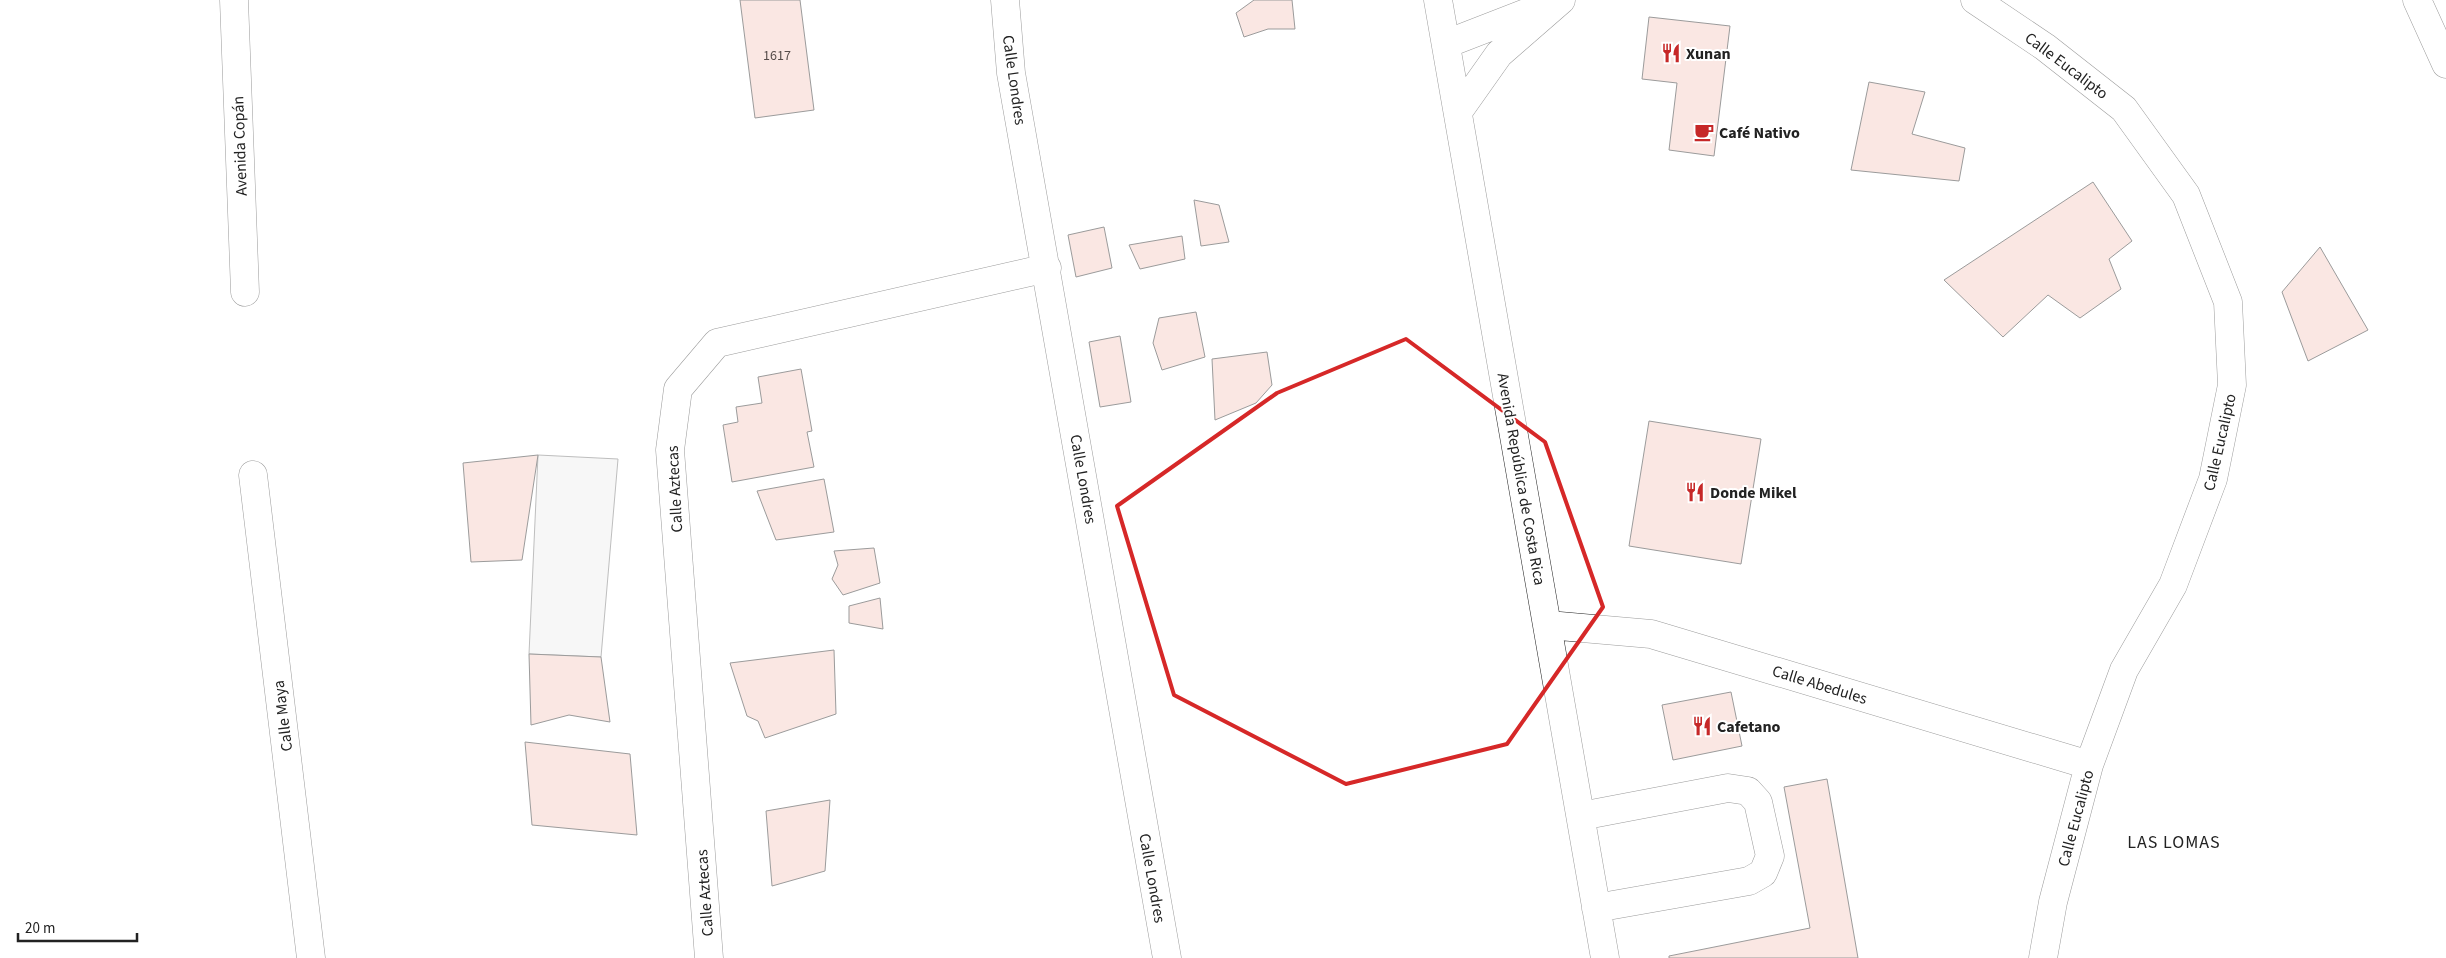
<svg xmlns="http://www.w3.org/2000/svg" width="2446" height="958" viewBox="0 0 2446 958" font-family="'Source Sans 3',sans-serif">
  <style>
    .parking { fill: #ededed; stroke: #6f6f6f }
    .building { fill: #f3c9c0; stroke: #222 }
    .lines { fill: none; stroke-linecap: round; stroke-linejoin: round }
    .minor-casing { stroke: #222; stroke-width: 29 }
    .minor { stroke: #fff; stroke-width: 28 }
    .marked { fill: none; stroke: #d62828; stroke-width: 4; stroke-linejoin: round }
    .labels { text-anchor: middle; stroke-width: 4; stroke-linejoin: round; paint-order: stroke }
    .number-label { font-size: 14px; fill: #564c4a }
    .poi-label { font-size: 16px; font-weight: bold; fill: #222; stroke: #fff; text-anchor: start }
    .street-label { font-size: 16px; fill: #222; stroke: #fff }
    .neighbourhood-label { font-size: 18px; letter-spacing: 1px; fill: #222; stroke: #fff }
  </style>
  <rect width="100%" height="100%" fill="#fff"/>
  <path class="parking" d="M 538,455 L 618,459 L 601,657 L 529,654 Z"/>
  <path class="building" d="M 740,0 L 800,0 L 814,110 L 755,118 Z
    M 1254,0 L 1292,0 L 1295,29 L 1268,29 L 1244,37 L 1236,13 Z
    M 1649,17 L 1730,26 L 1714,156 L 1669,150 L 1677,83 L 1642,79 Z
    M 1869,82 L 1925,92 L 1912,134 L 1965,148 L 1959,181 L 1851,170 Z
    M 2093,182 L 2132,241 L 2109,259 L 2121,289 L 2080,318 L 2048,295 L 2003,337 L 1944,280 Z
    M 1194,200 L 1219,205 L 1229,242 L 1201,246 Z
    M 1104,227 L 1112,268 L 1076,277 L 1068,235 Z
    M 1182,236 L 1185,259 L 1140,269 L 1129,245 Z
    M 2320,247 L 2368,330 L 2308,361 L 2282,292 Z
    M 1196,312 L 1205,357 L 1162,370 L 1153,343 L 1159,318 Z
    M 1120,336 L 1131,402 L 1100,407 L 1089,342 Z
    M 1267,352 L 1272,385 L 1256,403 L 1215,420 L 1212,359 Z
    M 801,369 L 812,431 L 807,432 L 814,467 L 732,482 L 723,425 L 738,422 L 736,407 L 762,403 L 758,377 Z
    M 1649,421 L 1761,439 L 1741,564 L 1629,546 Z
    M 538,455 L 522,560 L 471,562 L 463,463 Z
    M 824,479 L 834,532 L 776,540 L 757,491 Z
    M 874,548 L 880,583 L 843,595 L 832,579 L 838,565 L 834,551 Z
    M 880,598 L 883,629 L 849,623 L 849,606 Z
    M 834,650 L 836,714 L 765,738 L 758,721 L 747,716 L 730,663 Z
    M 529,654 L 601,657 L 610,722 L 569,715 L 531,725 Z
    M 1731,692 L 1742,746 L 1673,760 L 1662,705 Z
    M 525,742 L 630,754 L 637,835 L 532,825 Z
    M 1827,779 L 1858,958 L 1669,958 L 1669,956 L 1810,928 L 1784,787 Z
    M 830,800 L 825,871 L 772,886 L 766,811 Z"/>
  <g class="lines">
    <defs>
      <path id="minor" d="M 234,0 L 245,292
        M 1005,0 L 1011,73 L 1167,958
        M 1438,0 L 1605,958
        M 1975,0 L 2045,47 L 2124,109 L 2186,195 L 2228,302 L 2232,385 L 2213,479 L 2173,585 L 2124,670 L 2089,765 L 2053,902 L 2043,958
        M 2417,0 L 2446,64
        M 1446,44 L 1544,6
        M 1458,112 L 1499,54 L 1561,0
        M 253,475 L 311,958
        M 1548,625 L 1651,634 L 2089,765
        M 1581,816 L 1728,788 L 1748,791 L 1758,802 L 1770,856 L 1763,873 L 1749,881 L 1596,908
        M 709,958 L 670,450 L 678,389 L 717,343 L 1047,268"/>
    </defs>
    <use href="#minor" class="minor-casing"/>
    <use href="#minor" class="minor"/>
  </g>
  <path d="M0 0H2446V958H0ZM 1406,339 L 1545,442 L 1603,607 L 1507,744 L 1346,784 L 1174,695 L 1117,506 L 1277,393 Z" fill="#fff" fill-opacity=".55" fill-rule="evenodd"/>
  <path class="marked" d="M 1406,339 L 1545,442 L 1603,607 L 1507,744 L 1346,784 L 1174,695 L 1117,506 L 1277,393 Z"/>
  <defs>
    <symbol id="restaurant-bare" viewBox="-9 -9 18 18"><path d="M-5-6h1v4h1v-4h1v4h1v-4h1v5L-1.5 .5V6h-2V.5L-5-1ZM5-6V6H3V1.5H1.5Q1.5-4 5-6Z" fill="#c62828" stroke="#fff" stroke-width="2.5" paint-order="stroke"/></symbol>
    <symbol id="cafe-bare" viewBox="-9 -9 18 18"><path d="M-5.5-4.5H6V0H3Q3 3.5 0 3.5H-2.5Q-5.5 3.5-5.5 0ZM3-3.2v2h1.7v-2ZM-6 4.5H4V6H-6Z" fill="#c62828" stroke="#fff" stroke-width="2.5" paint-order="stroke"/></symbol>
  </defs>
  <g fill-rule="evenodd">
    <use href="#restaurant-bare" x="1657" y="39" width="28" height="28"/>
    <use href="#cafe-bare" x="1690" y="118" width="28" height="28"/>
    <use href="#restaurant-bare" x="1681" y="478" width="28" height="28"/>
    <use href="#restaurant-bare" x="1688" y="712" width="28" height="28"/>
  </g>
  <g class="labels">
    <g class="number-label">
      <text x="777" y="60">1617</text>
    </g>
    <g class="poi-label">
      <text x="1686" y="59">Xunan</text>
      <text x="1719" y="138">Café Nativo</text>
      <text x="1710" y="498">Donde Mikel</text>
      <text x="1717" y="732">Cafetano</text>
    </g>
    <g class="street-label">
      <text transform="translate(2067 65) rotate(37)" y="6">Calle Eucalipto</text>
      <text transform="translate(1015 80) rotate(82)" y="6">Calle Londres</text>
      <text transform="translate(239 146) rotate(-92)" y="6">Avenida Copán</text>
      <text transform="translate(2219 442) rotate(-77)" y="6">Calle Eucalipto</text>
      <text transform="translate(1084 479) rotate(80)" y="6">Calle Londres</text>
      <text transform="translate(1522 479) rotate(80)" y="6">Avenida República de Costa Rica</text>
      <text transform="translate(674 489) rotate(-93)" y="6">Calle Aztecas</text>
      <text transform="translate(1820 684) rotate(17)" y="6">Calle Abedules</text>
      <text transform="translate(282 716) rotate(-97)" y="6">Calle Maya</text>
      <text transform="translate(2075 818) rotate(-75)" y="6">Calle Eucalipto</text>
      <text transform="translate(1153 878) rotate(80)" y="6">Calle Londres</text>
      <text transform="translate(704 893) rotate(-94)" y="6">Calle Aztecas</text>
    </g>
    <g class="neighbourhood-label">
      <text x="2174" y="848">LAS LOMAS</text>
    </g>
  </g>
  <path d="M18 933v8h119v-8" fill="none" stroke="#222222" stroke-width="2.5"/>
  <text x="25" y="933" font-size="15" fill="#222222" stroke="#ffffff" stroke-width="4" paint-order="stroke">20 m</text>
</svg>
